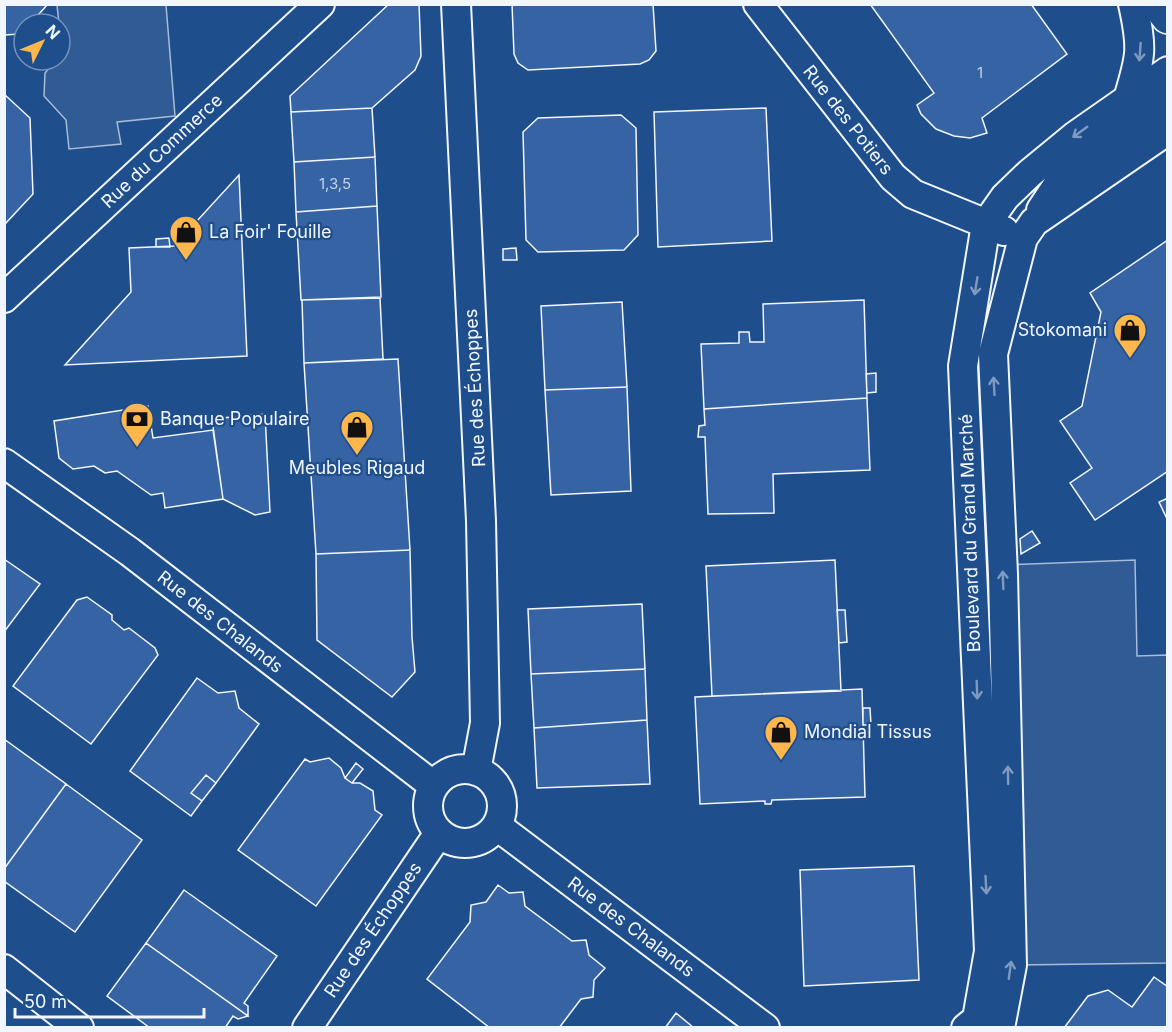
<svg xmlns="http://www.w3.org/2000/svg" width="1172" height="1032" viewBox="0 0 1172 1032" font-family="Inter,sans-serif">
  <style>
    .parking { fill: #305b95; stroke: #a8bbd7; stroke-width: 1.5 }
    .building { fill: #3563a3; stroke: #f2f6ff; stroke-width: 1.5 }
    .lines { fill: none; stroke-linecap: round; stroke-linejoin: round }
    .minor-casing { stroke: #f2f6ff; stroke-width: 32 }
    .major-casing { stroke: #f2f6ff; stroke-width: 36 }
    .minor { stroke: #1f4e8c; stroke-width: 28 }
    .major { stroke: #1f4e8c; stroke-width: 33 }
    .oneway { stroke: #7e9ac0 }
    .labels { text-anchor: middle; stroke-width: 4.5; stroke-linejoin: round; paint-order: stroke }
    .number-label { font-size: 15px; fill: #c3d1e8 }
    .street-label { font-size: 18px; fill: #f2f6ff; stroke: #1f4e8c }
    .poi-label { font-size: 18px; fill: #f2f6ff; stroke: #1f4e8c; text-anchor: start }
  </style>
  <rect width="100%" height="100%" fill="#1f4e8c"/>
  <path class="parking" d="M 57,5 L 166,5 L 175,116 L 117,122 L 121,144 L 69,149 L 66,120 L 44,96 L 45,73 L 56,60 L 60,60 L 62,52 Z
    M 1135,560 L 1137,656 L 1167,655 L 1167,963 L 1012,965 L 1003,565 Z"/>
  <path class="building" d="M 4,4 L 48,4 L 30,24 L 24,24 L 24,30 L 20,34 L 4,35 Z
    M 389,4 L 419,4 L 421,56 L 415,70 L 372,108 L 291,112 L 290,96 Z
    M 512,4 L 653,4 L 656,51 L 649,60 L 640,64 L 528,70 L 518,63 L 514,54 Z
    M 870,4 L 1031,4 L 1067,54 L 982,118 L 987,133 L 970,138 L 954,136 L 936,129 L 921,114 L 917,105 L 934,93 Z
    M 4,94 L 30,118 L 33,194 L 4,225 Z
    M 372,108 L 375,157 L 294,162 L 291,112 Z
    M 766,108 L 772,241 L 658,247 L 654,112 Z
    M 621,115 L 636,128 L 638,235 L 624,250 L 538,252 L 526,240 L 523,132 L 538,118 Z
    M 375,157 L 377,206 L 296,212 L 294,162 Z
    M 239,175 L 247,356 L 65,365 L 131,292 L 129,248 L 174,246 Z
    M 377,206 L 381,297 L 301,300 L 296,212 Z
    M 169,238 L 170,247 L 156,247 L 156,239 Z
    M 1168,240 L 1168,471 L 1095,520 L 1070,483 L 1092,468 L 1060,421 L 1082,406 L 1101,312 L 1090,293 Z
    M 516,248 L 517,260 L 503,260 L 503,249 Z
    M 380,298 L 383,359 L 304,363 L 302,300 Z
    M 864,300 L 867,398 L 704,409 L 701,344 L 739,343 L 739,332 L 749,332 L 750,342 L 764,342 L 763,304 Z
    M 622,302 L 627,387 L 545,390 L 541,306 Z
    M 398,359 L 410,550 L 316,554 L 304,363 Z
    M 876,373 L 876,392 L 867,393 L 866,374 Z
    M 627,387 L 631,491 L 551,495 L 545,390 Z
    M 867,398 L 870,470 L 773,474 L 774,513 L 708,514 L 705,437 L 698,437 L 699,426 L 705,425 L 704,409 Z
    M 148,406 L 153,438 L 213,430 L 223,499 L 165,508 L 163,493 L 151,495 L 117,471 L 105,473 L 94,466 L 73,469 L 59,458 L 54,421 Z
    M 265,414 L 270,512 L 255,515 L 223,499 L 212,419 Z
    M 1168,498 L 1168,521 L 1159,502 Z
    M 1032,531 L 1040,543 L 1021,554 L 1020,539 Z
    M 410,550 L 412,637 L 415,672 L 392,697 L 317,640 L 316,554 Z
    M 4,559 L 40,584 L 4,632 Z
    M 835,560 L 841,691 L 712,696 L 706,566 Z
    M 87,597 L 112,615 L 112,620 L 124,630 L 129,628 L 155,648 L 158,655 L 91,744 L 13,686 L 77,600 Z
    M 642,604 L 645,669 L 531,674 L 528,609 Z
    M 837,610 L 845,610 L 847,642 L 839,643 Z
    M 645,669 L 647,720 L 534,728 L 531,674 Z
    M 197,678 L 218,693 L 235,691 L 239,708 L 259,724 L 216,783 L 206,775 L 191,793 L 202,801 L 191,816 L 130,771 Z
    M 862,689 L 865,797 L 772,800 L 771,804 L 765,804 L 765,801 L 700,804 L 695,697 Z
    M 863,708 L 870,708 L 871,725 L 863,725 Z
    M 647,720 L 650,784 L 537,788 L 534,728 Z
    M 4,739 L 66,784 L 4,869 Z
    M 329,758 L 341,768 L 345,778 L 352,783 L 360,783 L 373,791 L 375,810 L 382,815 L 316,906 L 238,850 L 305,759 L 310,762 Z
    M 356,763 L 363,769 L 352,783 L 345,778 Z
    M 206,775 L 216,783 L 202,801 L 191,793 Z
    M 66,784 L 142,840 L 75,932 L 4,881 L 4,869 Z
    M 914,866 L 919,980 L 804,986 L 800,870 Z
    M 498,885 L 509,893 L 523,892 L 525,906 L 572,941 L 586,940 L 589,955 L 605,968 L 594,980 L 593,997 L 581,999 L 559,1028 L 490,1028 L 427,979 L 470,922 L 471,905 L 486,902 Z
    M 184,890 L 277,956 L 244,1003 L 248,1006 L 248,1016 L 146,943 Z
    M 146,943 L 248,1016 L 238,1019 L 233,1016 L 225,1028 L 150,1028 L 107,996 Z
    M 1154,977 L 1168,987 L 1168,1028 L 1064,1028 L 1088,996 L 1108,990 L 1132,1007 Z
    M 676,1013 L 694,1028 L 665,1028 Z"/>
  <g class="lines">
    <defs>
      <path id="minor" d="M 456,4 L 481,521 L 485,723 L 476,771
        M 758,4 L 893,177 L 913,194 L 1004,231
        M 1128,99 C 1141,56 1143,49 1133,4
        M 1041,210 L 1067,171 L 1168,102
        M 4,298 L 320,4
        M 4,463 L 130,552 L 434,786
        M428 806a37 37 0 1 1 74 0a37 37 0 1 1-74 0Z
        M 497,826 L 765,1028
        M 4,969 L 79,1028
        M 307,1028 L 439,833
        M 966,1028 L 977,1019 L 989,951 L 963,366 L 986,224 L 1005,197 L 1030,173 L 1075,136 L 1168,71
        M 1000,1028 L 1012,965 L 1003,574 L 993,354 L 1023,238 L 1034,222 L 1168,130"/>
      <path id="major" d="M 1158,4 L 1168,17"/>
    </defs>
    <use href="#minor" class="minor-casing"/>
    <use href="#major" class="major-casing"/>
    <use href="#minor" class="minor"/>
    <use href="#major" class="major"/>
  </g>
  <defs><path id="oneway-shaft" d="M-6 0H5M1.5-3L5.5 0L1.5 3" fill="none" stroke-width="1.6" stroke-linecap="round" stroke-linejoin="round" transform="scale(1.5)"/></defs>
  <g class="oneway">
    <use href="#oneway-shaft" transform="translate(1140 52) rotate(94)"/>
    <use href="#oneway-shaft" transform="translate(1080 132) rotate(144)"/>
    <use href="#oneway-shaft" transform="translate(976 286) rotate(99)"/>
    <use href="#oneway-shaft" transform="translate(994 386) rotate(-93)"/>
    <use href="#oneway-shaft" transform="translate(1003 580) rotate(-92)"/>
    <use href="#oneway-shaft" transform="translate(977 690) rotate(88)"/>
    <use href="#oneway-shaft" transform="translate(1008 775) rotate(-91)"/>
    <use href="#oneway-shaft" transform="translate(986 885) rotate(87)"/>
    <use href="#oneway-shaft" transform="translate(1010 970) rotate(-82)"/>
  </g>
  <defs>
    <symbol id="shop-pin" viewBox="-11 -11 22 30"><path d="M0 17L-7.5 6A9.5 9.5 0 1 1 7.5 6Z" fill="#ffb74d" stroke="#1f4e8c"/><path d="M-5-2.5h2.3a2.7 3.5 0 0 1 5.4 0H5L5.5 6h-11ZM-1.5-2.5h3a1.5 2.3 0 0 0-3 0Z" fill="#111"/></symbol>
    <symbol id="bank-pin" viewBox="-11 -11 22 30"><path d="M0 17L-7.5 6A9.5 9.5 0 1 1 7.5 6Z" fill="#ffb74d" stroke="#1f4e8c"/><path d="M-6-4H6V4H-6ZM0-2.3a2.3 2.3 0 1 0 0 4.6a2.3 2.3 0 1 0 0-4.6Z" fill="#111"/></symbol>
  </defs>
  <g fill-rule="evenodd">
    <use href="#shop-pin" x="167" y="213" width="38" height="52"/>
    <use href="#shop-pin" x="1111" y="311" width="38" height="52"/>
    <use href="#bank-pin" x="118" y="400" width="38" height="52"/>
    <use href="#shop-pin" x="338" y="408" width="38" height="52"/>
    <use href="#shop-pin" x="762" y="713" width="38" height="52"/>
  </g>
  <g class="labels">
    <g class="number-label">
      <text x="980" y="78">1</text>
      <text x="335" y="189">1,3,5</text>
    </g>
    <g class="street-label">
      <text transform="translate(848 120) rotate(52)" y="6">Rue des Potiers</text>
      <text transform="translate(162 151) rotate(-43)" y="6">Rue du Commerce</text>
      <text transform="translate(475 388) rotate(-93)" y="6">Rue des Échoppes</text>
      <text transform="translate(970 533) rotate(-92)" y="6">Boulevard du Grand Marché</text>
      <text transform="translate(220 622) rotate(38)" y="6">Rue des Chalands</text>
      <text transform="translate(631 927) rotate(37)" y="6">Rue des Chalands</text>
      <text transform="translate(373 930) rotate(-56)" y="6">Rue des Échoppes</text>
    </g>
    <g class="poi-label">
      <text x="209" y="238">La Foir' Fouille</text>
      <text x="1107" y="336" text-anchor="end">Stokomani</text>
      <text x="160" y="425">Banque Populaire</text>
      <text x="357" y="474" text-anchor="middle">Meubles Rigaud</text>
      <text x="804" y="738">Mondial Tissus</text>
    </g>
  </g>
  <rect width="1172" height="1032" fill="none" stroke="#f2f6ff" stroke-width="12"/>
  <g transform="translate(42 42) rotate(47)"><circle r="28" fill="#1f4e8c" stroke="#7391ba" stroke-width="1.5"/>
  <path d="M0-4.5L10 22L0 15L-10 22Z" fill="#ffb74d"/>
  <text y="-9" font-size="16" font-weight="bold" text-anchor="middle" fill="#f2f6ff">N</text>
  </g>
  <path d="M15 1008v9h189v-9" fill="none" stroke="#f2f6ff" stroke-width="3"/>
  <text x="24" y="1008" font-size="18" fill="#f2f6ff" stroke="#1f4e8c" stroke-width="4.5" paint-order="stroke">50 m</text>
</svg>
